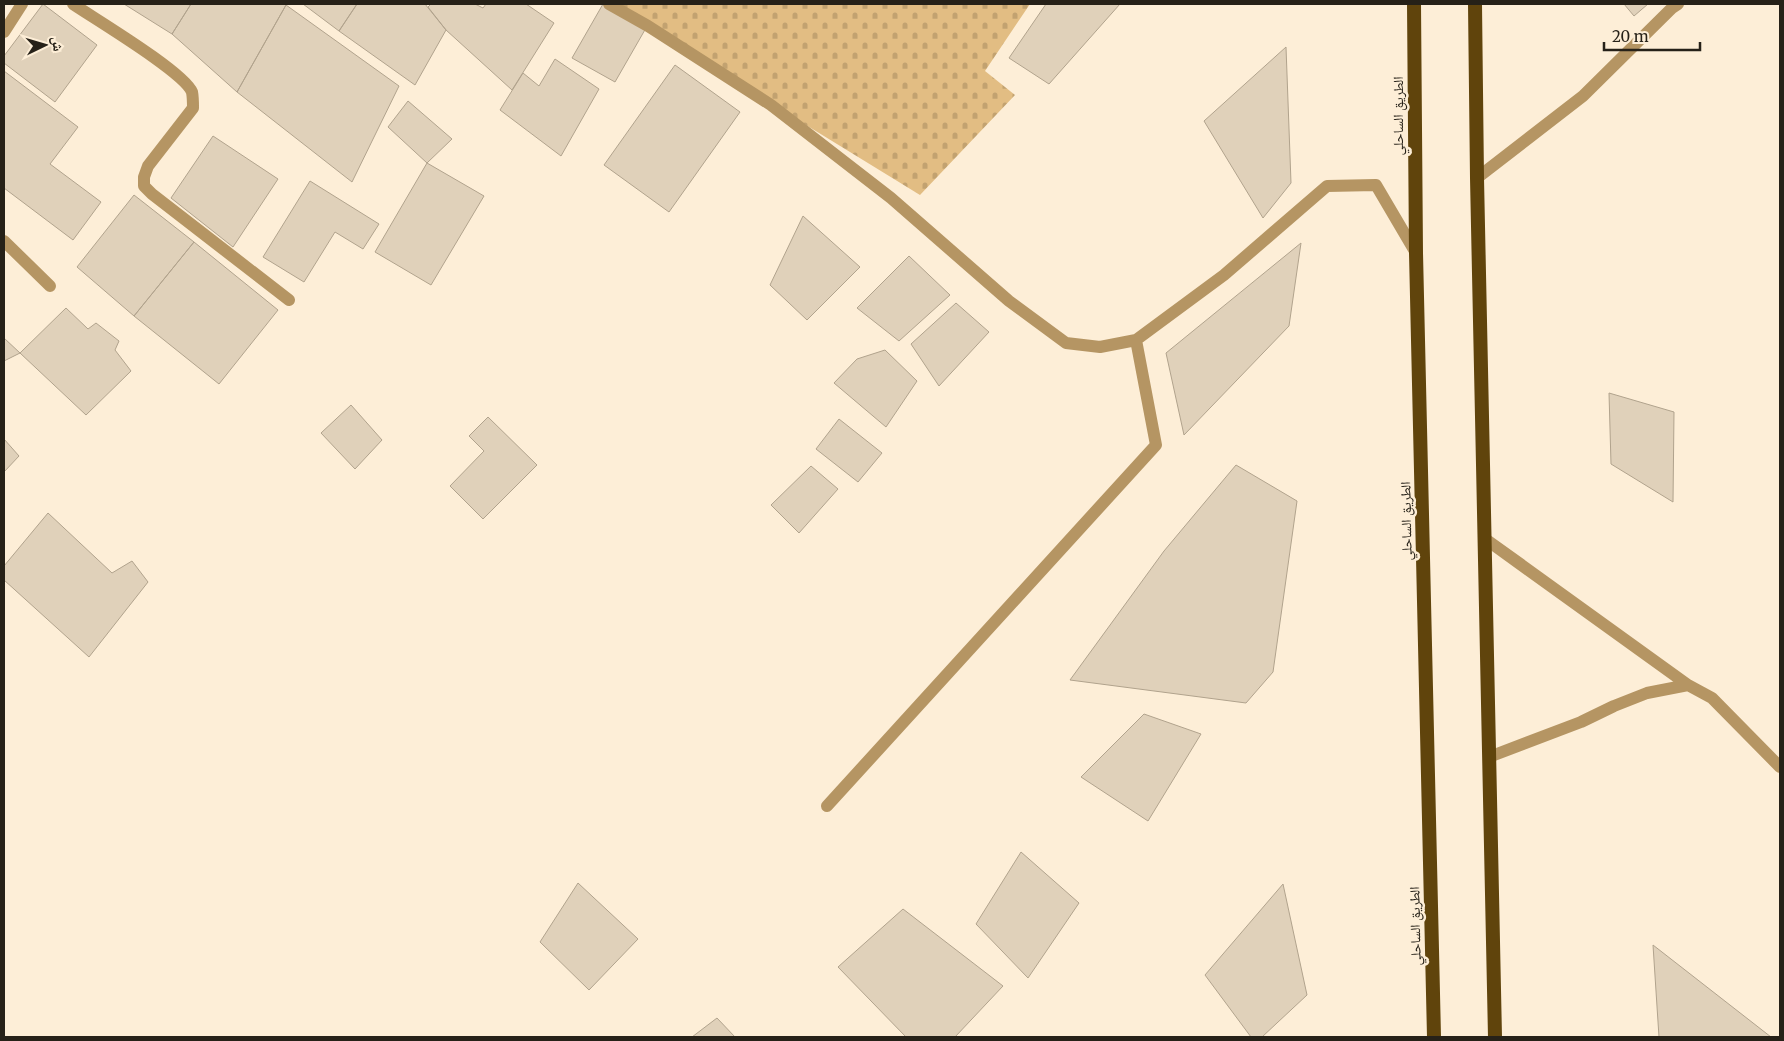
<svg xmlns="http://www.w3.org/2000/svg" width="1784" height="1041" viewBox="0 0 1784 1041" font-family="Merriweather,'Noto Naskh Arabic',serif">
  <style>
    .cemetery { fill: url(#cemetery-stones) }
    .building { fill: #e0d1ba; stroke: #b1a38d }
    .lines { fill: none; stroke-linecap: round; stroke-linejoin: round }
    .minor { stroke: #b59563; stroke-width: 12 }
    .trunk { stroke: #60440c; stroke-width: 14 }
    .labels { text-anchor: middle; stroke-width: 5; stroke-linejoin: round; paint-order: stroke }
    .street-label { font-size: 14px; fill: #262118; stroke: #fdeed7 }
  </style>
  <defs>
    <pattern id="cemetery-stones" width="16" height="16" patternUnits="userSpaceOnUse" patternTransform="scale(1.25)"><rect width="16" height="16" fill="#e2bd83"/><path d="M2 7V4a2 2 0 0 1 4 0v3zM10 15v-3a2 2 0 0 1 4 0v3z" fill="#c2a270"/></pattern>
  </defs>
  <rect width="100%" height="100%" fill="#fdeed7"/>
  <path class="cemetery" d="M 605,4 L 1030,4 L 985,71 L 1015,95 L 920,195 L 622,12 Z"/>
  <path class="building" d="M 43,4 L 97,45 L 55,102 L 4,63 L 4,56 Z
    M 124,4 L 191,4 L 172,34 Z
    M 191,4 L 284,4 L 286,5 L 237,92 L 172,34 Z
    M 303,4 L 357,4 L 339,31 Z
    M 357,4 L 425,4 L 446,30 L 415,85 L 339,31 Z
    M 431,4 L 475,4 L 483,8 L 486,4 L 526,4 L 554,23 L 512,90 L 446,30 L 428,7 Z
    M 603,4 L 646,28 L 615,82 L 572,58 Z
    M 1046,4 L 1120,4 L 1049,84 L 1009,58 Z
    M 1624,4 L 1648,4 L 1634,16 Z
    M 286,5 L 399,86 L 352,182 L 237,92 Z
    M 1286,47 L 1291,183 L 1263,218 L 1204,121 Z
    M 555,59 L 599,89 L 561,156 L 500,110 L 523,73 L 539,86 Z
    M 675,65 L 740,112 L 669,212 L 604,165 Z
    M 4,71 L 78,127 L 50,164 L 101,202 L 73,240 L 4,188 Z
    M 408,101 L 452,139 L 427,163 L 388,127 Z
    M 213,136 L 278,179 L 233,247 L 171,198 Z
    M 427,163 L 484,196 L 431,285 L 375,252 Z
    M 310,181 L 379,224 L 363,249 L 335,232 L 304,282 L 263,257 Z
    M 134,195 L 194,242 L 134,316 L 77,267 Z
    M 803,216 L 860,267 L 807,320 L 770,285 Z
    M 194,242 L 278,310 L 219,384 L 134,316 Z
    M 1301,243 L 1289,326 L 1184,435 L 1166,353 Z
    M 909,256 L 950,295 L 899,341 L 857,308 Z
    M 956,303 L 989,332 L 939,386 L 911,344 Z
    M 66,308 L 88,329 L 96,323 L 119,341 L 115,350 L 131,371 L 86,415 L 20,353 Z
    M 4,338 L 20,353 L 4,361 Z
    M 885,350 L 917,381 L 886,427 L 834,383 L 857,359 Z
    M 1609,393 L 1674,412 L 1673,502 L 1611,464 Z
    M 351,405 L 382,440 L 355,469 L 321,433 Z
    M 488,417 L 537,465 L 483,519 L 450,486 L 484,451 L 469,436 Z
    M 839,419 L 882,453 L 858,482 L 816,449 Z
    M 4,439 L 19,456 L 4,472 Z
    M 1236,465 L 1297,501 L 1273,672 L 1246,703 L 1070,680 L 1164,551 Z
    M 811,466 L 838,489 L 799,533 L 771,505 Z
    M 48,513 L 112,573 L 132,561 L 148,582 L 89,657 L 4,580 L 4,566 Z
    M 1144,714 L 1201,734 L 1148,821 L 1081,777 Z
    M 1021,852 L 1079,903 L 1028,978 L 976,924 Z
    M 578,883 L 638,939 L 589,990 L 540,942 Z
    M 1283,884 L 1307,995 L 1262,1037 L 1251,1037 L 1205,975 Z
    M 903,909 L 1003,986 L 955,1037 L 906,1037 L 838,967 Z
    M 1653,945 L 1771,1037 L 1659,1037 Z
    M 717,1018 L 735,1037 L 692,1037 Z"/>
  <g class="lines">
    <path class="minor" d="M 73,4 C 95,19 184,72 192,92 C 193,97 193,103 193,108 L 148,166 L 144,177 L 144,186 L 152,194 L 289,300
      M 609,4 L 648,26 L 771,105 L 891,198 L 1009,301 L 1066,343 L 1100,347 L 1136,340 L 1224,275 L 1327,186 L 1376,185 L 1416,253
      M 4,32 L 22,4
      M 1477,178 L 1583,96 L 1672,8 L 1678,4
      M 4,241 L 50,286
      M 1484,538 L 1688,685
      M 1489,757 L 1581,722 L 1614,706 L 1647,693 L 1688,685 L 1712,698 L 1780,767
      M 827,806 L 1156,445 L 1136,340"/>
    <path class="trunk" d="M 1414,4 L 1416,253 L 1434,1037
      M 1475,4 L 1477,178 L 1495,1037"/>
  </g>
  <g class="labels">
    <g class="street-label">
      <text transform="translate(1398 116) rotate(-90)" y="5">الطريق الساحلي</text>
      <text transform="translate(1406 521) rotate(-91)" y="5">الطريق الساحلي</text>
      <text transform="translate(1415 926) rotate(-91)" y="5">الطريق الساحلي</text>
    </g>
  </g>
  <rect width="1784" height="1041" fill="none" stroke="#262118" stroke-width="10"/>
  <g transform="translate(45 45) rotate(85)" stroke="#fdeed7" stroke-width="4" paint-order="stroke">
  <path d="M0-4L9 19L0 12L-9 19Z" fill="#262118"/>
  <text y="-8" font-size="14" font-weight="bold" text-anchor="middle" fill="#262118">ش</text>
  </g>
  <path d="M1604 42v8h96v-8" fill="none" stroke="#262118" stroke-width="2.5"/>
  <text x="1612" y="42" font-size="15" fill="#262118" stroke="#fdeed7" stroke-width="4" paint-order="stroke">20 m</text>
</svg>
